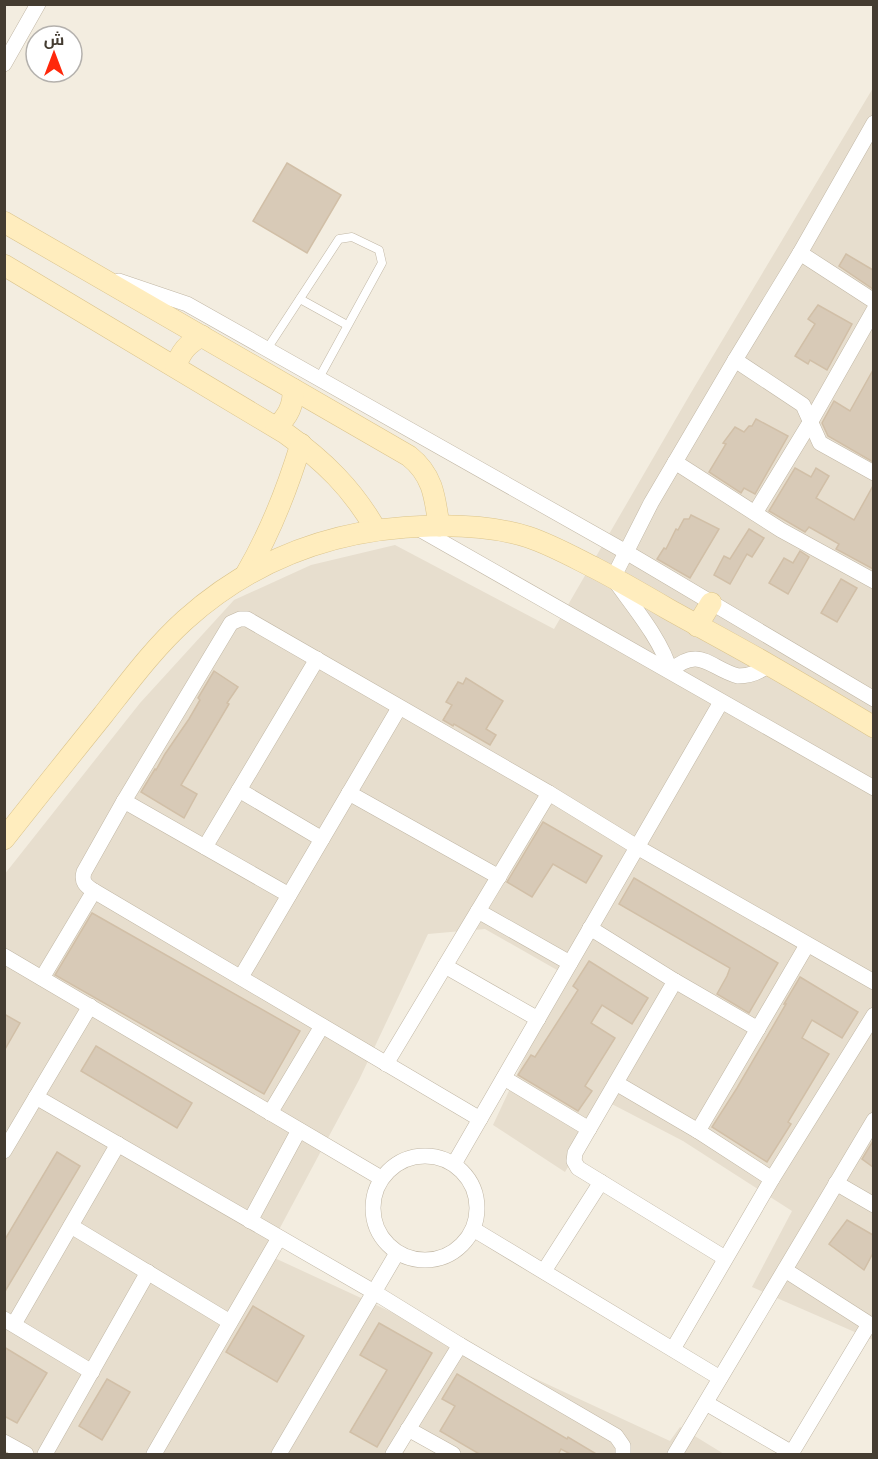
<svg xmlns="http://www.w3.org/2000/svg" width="878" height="1459" font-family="'Fira Sans',Cairo,sans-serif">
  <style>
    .residential { fill: #e7dece }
    .building { fill: #d8cab7; stroke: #d1bfa7; stroke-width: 1.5 }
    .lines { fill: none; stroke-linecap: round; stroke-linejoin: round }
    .lane-casing { stroke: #c1b7a5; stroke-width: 9 }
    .street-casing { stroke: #c1b7a5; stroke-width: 16 }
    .secondary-casing { stroke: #dbc48c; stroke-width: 22 }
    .lane { stroke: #fff; stroke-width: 8 }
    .street { stroke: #fff; stroke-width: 15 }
    .secondary { stroke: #ffedbe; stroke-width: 21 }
  </style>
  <rect width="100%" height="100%" fill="#f3ede0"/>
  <polygon class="residential" points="873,88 873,1340 752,1287 792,1211 683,1141 606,1101 565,1172 493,1125 564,974 485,929 428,934 359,1080 266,1254 670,1441 680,1427 724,1454 458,1454 416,1429 403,1454 5,1454 4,875 140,703 234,600 311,565 395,545 554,629 692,391"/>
  <g class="building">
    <polygon points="287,163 341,195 307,253 253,221"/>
    <polygon points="846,254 873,270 873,289 839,266"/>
    <polygon points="818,305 852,324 827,370 810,360 808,364 795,356 815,324 808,319"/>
    <polygon points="873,370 873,462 828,436 822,423 834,401 850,411"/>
    <polygon points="756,419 788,436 755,494 744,488 741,493 709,472 726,444 723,443 735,427 744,432 749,426 752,426"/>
    <polygon points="795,468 811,477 816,468 829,476 816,498 854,520 873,486 873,569 836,549 839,544 809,527 805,532 769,511"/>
    <polygon points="691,515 719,529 690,578 657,559 664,548 666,549 676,529 678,530 684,519 689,519"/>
    <polygon points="749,529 764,538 752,557 747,554 730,584 714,575 724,556 730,559"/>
    <polygon points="800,551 809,557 788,594 769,583 784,558 793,563"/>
    <polygon points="841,579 857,588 837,622 821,613"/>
    <polygon points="214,671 238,687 227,703 229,704 181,785 197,794 184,818 141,792 155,769 156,770 165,754 189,719 200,700 198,698"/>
    <polygon points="466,678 503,701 486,729 496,735 490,745 454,724 453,726 443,720 452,705 446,702 458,682 463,684"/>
    <polygon points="543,822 602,856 586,883 553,864 532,897 507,882"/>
    <polygon points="634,878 778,963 749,1013 717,994 727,976 730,968 619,904"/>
    <polygon points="92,913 300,1031 264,1094 55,975"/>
    <polygon points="589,961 648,998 632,1024 602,1005 591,1023 615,1038 585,1086 592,1091 578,1111 518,1075 531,1055 535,1057 578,990 573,986"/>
    <polygon points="800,977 858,1012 842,1038 812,1020 802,1038 829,1054 788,1122 791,1124 767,1162 712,1127 737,1088 786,1004 784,1004"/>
    <polygon points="4,1014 20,1023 4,1051"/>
    <polygon points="96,1046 192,1103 177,1128 81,1071"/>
    <polygon points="873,1141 873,1167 862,1159"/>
    <polygon points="57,1152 80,1166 4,1293 4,1241"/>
    <polygon points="847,1220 873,1235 873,1253 864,1270 829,1244"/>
    <polygon points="253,1306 304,1336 277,1382 226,1352"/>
    <polygon points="379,1323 432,1353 377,1447 350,1432 387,1370 360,1355"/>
    <polygon points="4,1347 47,1373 17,1423 4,1416"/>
    <polygon points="457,1374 567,1439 568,1437 598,1455 572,1455 561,1449 558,1455 481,1455 440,1431 455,1406 442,1399"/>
    <polygon points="107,1379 130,1392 102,1440 79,1426"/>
  </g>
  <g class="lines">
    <g class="lane-casing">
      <g id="lane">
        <polyline points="300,299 347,325"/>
        <polyline points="267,349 339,239 352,237 379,250 382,263 319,378"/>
      </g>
    </g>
    <g class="street-casing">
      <g id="street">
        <polyline points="4,64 38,4"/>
        <polyline points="800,253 874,301"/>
        <polyline points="119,281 187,304 626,552 874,699"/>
        <polyline points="735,360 803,405 820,443 874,473"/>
        <polyline points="675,462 781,530 874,581"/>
        <polyline points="755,513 811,421 874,310"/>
        <polyline points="414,526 874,788"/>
        <path d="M768 665C759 673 750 676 738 676 709 668 700 645 670 671 662 640 632 605 613 578L651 503 735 360 800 253 874 123"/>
        <polyline points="239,790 322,839"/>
        <polyline points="349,793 499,877"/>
        <polyline points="124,801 289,895"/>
        <polyline points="205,847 317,659"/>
        <polyline points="478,911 570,963"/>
        <polyline points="590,928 675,981 758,1029"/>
        <polyline points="4,956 381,1178"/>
        <polyline points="445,966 538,1019"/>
        <polyline points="241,977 399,708"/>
        <polyline points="42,978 94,891"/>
        <polyline points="675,981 575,1153 574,1161 578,1168 725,1258"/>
        <polyline points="386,1064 549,793"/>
        <polyline points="504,1078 589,1129"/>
        <polyline points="616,1083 698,1131 772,1179"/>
        <polyline points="36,1097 374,1292 460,1345 616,1436 623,1446 623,1454"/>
        <polyline points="270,1113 322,1026"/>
        <path d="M480 1119 94 891C86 886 81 882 84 872L124 801 231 623 240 619H247L549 793 637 847 874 982"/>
        <polyline points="698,1131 807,945"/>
        <polyline points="4,1151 90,1006"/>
        <circle cx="425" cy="1208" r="52"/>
        <polyline points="454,1164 721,702"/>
        <polyline points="836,1183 874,1205"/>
        <polyline points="250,1221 299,1130"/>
        <polyline points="71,1226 230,1322"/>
        <polyline points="473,1229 720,1378"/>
        <polyline points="785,1270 874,1327"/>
        <polyline points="544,1271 601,1182"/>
        <polyline points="4,1319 92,1372"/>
        <polyline points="14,1324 118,1144"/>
        <polyline points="673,1349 772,1179 874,1015"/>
        <polyline points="706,1403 792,1453"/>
        <polyline points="408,1429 453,1454"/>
        <polyline points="4,1442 26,1454"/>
        <polyline points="45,1454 148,1272"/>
        <polyline points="154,1454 279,1238"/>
        <polyline points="279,1454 397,1253"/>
        <polyline points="393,1454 460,1345"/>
        <polyline points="675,1454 874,1120"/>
        <polyline points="791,1454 869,1324"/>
      </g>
    </g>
    <g class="secondary-casing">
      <g id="secondary">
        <path d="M4 222 409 456C433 475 435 497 439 526"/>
        <path d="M4 265 285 433C323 460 353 489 376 530"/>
        <path d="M176 367C180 352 188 343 202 336"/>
        <path d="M276 427C288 417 294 405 293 389"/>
        <path d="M246 574C270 533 287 490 301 444"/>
        <polyline points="697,626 711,603"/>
        <path d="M4 839C37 797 70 756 103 715 129 682 154 648 185 620 254 558 338 528 430 526 463 525 496 527 528 537 552 545 573 557 595 568 620 581 644 595 668 609 702 628 736 646 769 665 804 685 839 706 874 727"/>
      </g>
    </g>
    <use href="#lane" class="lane"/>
    <use href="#street" class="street"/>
    <use href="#secondary" class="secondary"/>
  </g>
  <rect width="878" height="1459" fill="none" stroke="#443c31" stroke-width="12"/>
  <g transform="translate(54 54)"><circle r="28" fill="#ffffff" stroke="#b4b1ad" stroke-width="1.5"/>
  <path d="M0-4.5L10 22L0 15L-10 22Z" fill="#ff280b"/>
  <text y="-9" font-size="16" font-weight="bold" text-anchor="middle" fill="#443c31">ش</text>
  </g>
</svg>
